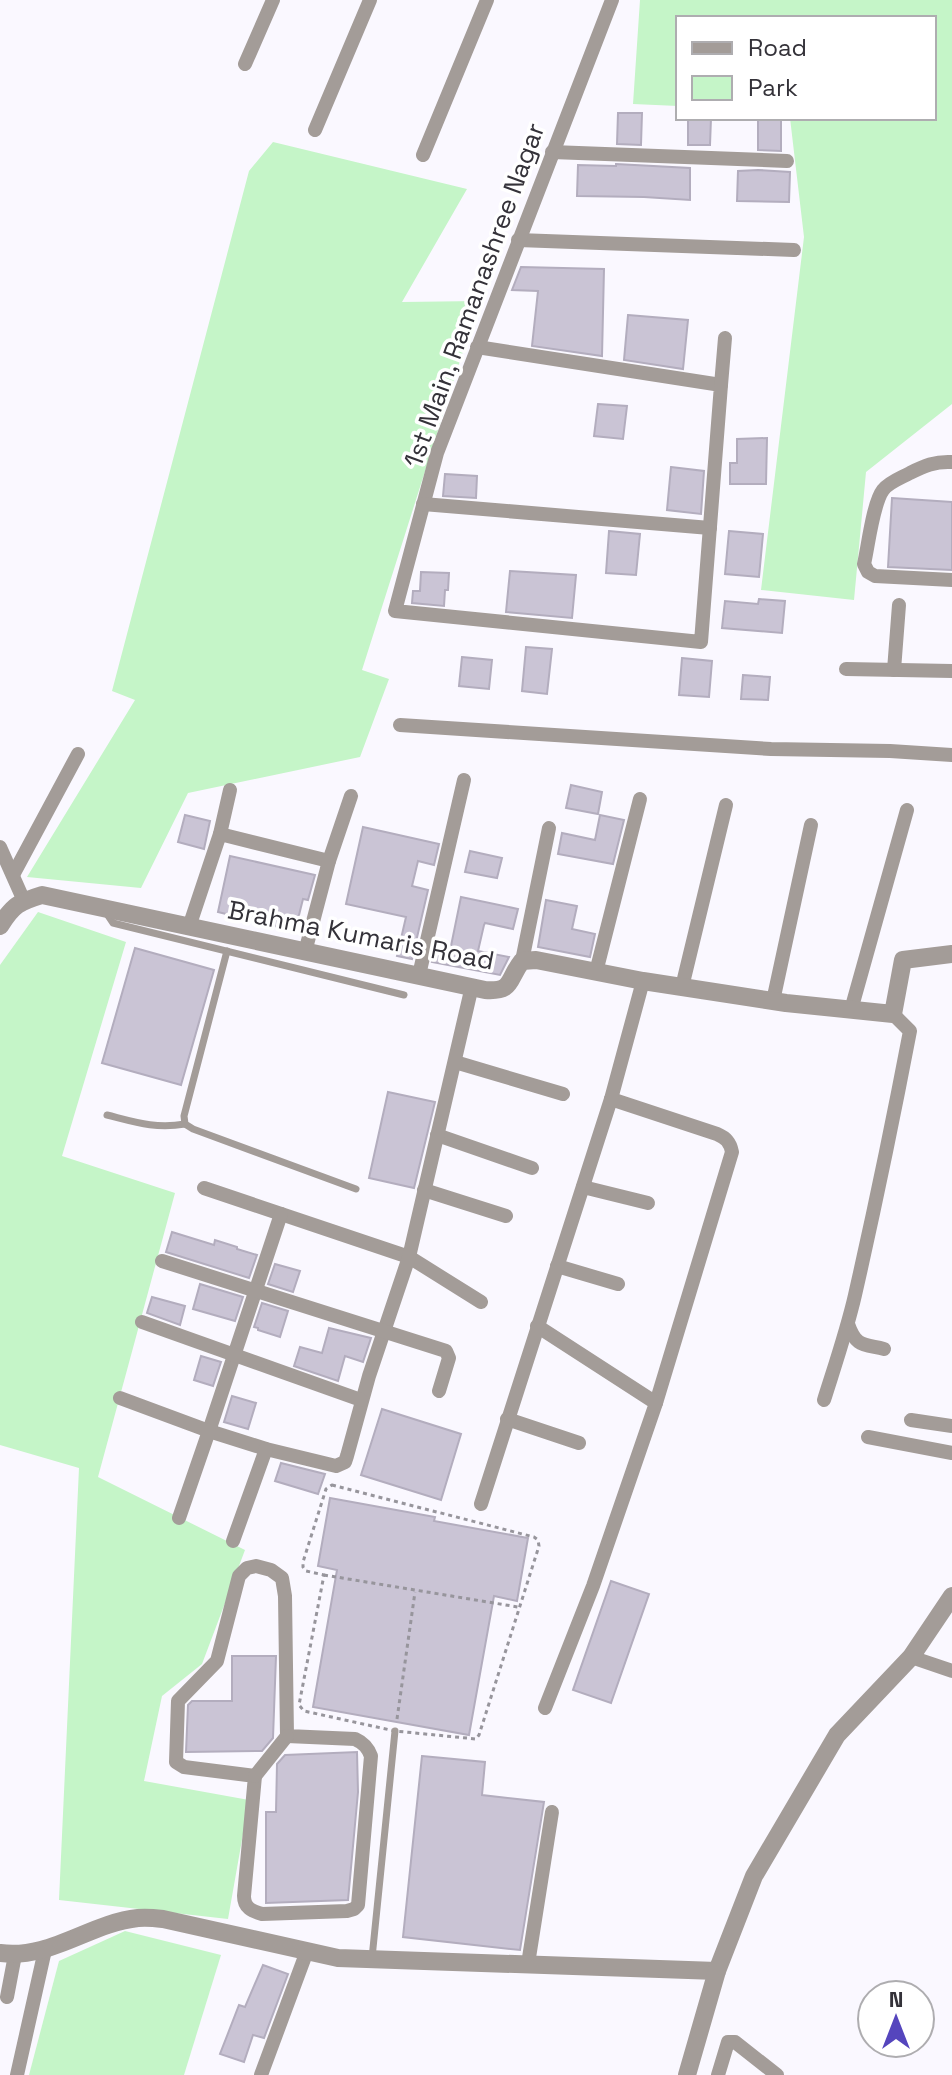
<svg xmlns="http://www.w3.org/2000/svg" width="952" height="2075" font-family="'Space Grotesk',sans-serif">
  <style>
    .green { fill: #c5f5c8 }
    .building { fill: #cac4d5; stroke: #b3adbe; stroke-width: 2 }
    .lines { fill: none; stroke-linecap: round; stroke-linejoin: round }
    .path { stroke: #97959c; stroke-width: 3; stroke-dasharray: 4 4; stroke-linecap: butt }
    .service { stroke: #a39c98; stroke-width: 7 }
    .minor { stroke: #a39c98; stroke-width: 14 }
    .tertiary { stroke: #a39c98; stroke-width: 18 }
    .labels { text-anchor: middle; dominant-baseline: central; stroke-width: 7; stroke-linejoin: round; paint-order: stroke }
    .street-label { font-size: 26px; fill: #343239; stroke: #fff }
  </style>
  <rect width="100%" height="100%" fill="#faf8ff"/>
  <g class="green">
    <polygon points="640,0 952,0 952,404 866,472 854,600 761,590 804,237 790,118 934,118 934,18 678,18 678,106 633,104"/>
    <polygon points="273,142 467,189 402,302 479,301 362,670 389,679 360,757 188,793 141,888 27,877 135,700 112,691 249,171"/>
    <polygon points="38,912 126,942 62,1156 175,1193 98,1477 245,1550 202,1664 162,1696 144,1781 249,1800 228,1919 59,1900 79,1468 0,1445 0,965"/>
    <polygon points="125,1931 221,1955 184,2075 29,2075 59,1961"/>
  </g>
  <g class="building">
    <polygon points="618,113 642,113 641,145 617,144"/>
    <polygon points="688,118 711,118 710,145 688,145"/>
    <polygon points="758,118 781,118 781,151 758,150"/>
    <polygon points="616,164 690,168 690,200 644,197 577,196 578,165 616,166"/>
    <polygon points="758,170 790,172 789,202 737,201 738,171"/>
    <polygon points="521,267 604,269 602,356 532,346 538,291 512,290"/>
    <polygon points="628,315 688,320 683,369 624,360"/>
    <polygon points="598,404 627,406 623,439 594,436"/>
    <polygon points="767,438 766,484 730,484 730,463 737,463 737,439"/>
    <polygon points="671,467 704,471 701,514 667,510"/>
    <polygon points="445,474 477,476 476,498 443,496"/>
    <polygon points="892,498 952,502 952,570 888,567"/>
    <polygon points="609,531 640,534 636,575 606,573"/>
    <polygon points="729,531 763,534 759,577 725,574"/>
    <polygon points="510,571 576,575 572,618 506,612"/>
    <polygon points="421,572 449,573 448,590 445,590 444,606 412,603 413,591 420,591"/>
    <polygon points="759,599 785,601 782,633 722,628 725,601 758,604"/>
    <polygon points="526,647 552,649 547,694 522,691"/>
    <polygon points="462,657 492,660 489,689 459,686"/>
    <polygon points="682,658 712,661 709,697 679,695"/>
    <polygon points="743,675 770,677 768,700 741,699"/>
    <polygon points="571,785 602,792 598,814 566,808"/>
    <polygon points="185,815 210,821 204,849 178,842"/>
    <polygon points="600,815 624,820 613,864 558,854 562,833 595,840"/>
    <polygon points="363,827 439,844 434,865 418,861 412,886 428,890 412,959 397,956 406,917 346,904"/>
    <polygon points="470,851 502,858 497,878 465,872"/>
    <polygon points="230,856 315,875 308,900 303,899 295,931 218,912"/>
    <polygon points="461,897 518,909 513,929 485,923 484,925 478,951 509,957 500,975 432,962 437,943 451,946"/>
    <polygon points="546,900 577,906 572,929 595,934 590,957 538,947"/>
    <polygon points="135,948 214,970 181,1085 102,1063"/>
    <polygon points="388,1092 435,1102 414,1188 369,1178"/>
    <polygon points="172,1232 214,1245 215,1240 237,1247 237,1249 257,1255 249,1278 166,1252"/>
    <polygon points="275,1264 300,1271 293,1292 268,1284"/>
    <polygon points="200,1284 243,1297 235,1321 193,1309"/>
    <polygon points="152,1297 185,1306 180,1325 147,1313"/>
    <polygon points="262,1303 288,1311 280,1337 258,1330 258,1328 254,1327"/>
    <polygon points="329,1328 371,1338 363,1362 345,1356 338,1381 294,1366 300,1347 322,1353"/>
    <polygon points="201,1356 221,1362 213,1386 194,1380"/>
    <polygon points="232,1396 256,1403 248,1429 224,1422"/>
    <polygon points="382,1409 461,1434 441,1500 361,1475"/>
    <polygon points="281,1463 325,1474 318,1494 275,1481"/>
    <polygon points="330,1498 435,1517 434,1521 528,1538 517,1601 494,1596 469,1735 313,1707 337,1570 318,1566"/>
    <polygon points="611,1581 649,1594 611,1703 573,1690"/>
    <polygon points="232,1656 276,1656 273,1738 262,1751 186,1752 188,1705 192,1701 232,1701"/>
    <polygon points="357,1752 358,1792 348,1900 266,1903 266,1812 276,1812 277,1764 285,1755"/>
    <polygon points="422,1756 485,1762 482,1795 544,1802 520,1950 403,1937"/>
    <polygon points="263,1965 288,1974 264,2038 253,2035 244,2062 220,2054 239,2005 245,2007"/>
  </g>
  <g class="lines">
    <g class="path">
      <polygon points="332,1485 534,1537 538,1540 539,1546 479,1735 476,1739 395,1731 304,1711 299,1705 324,1575 306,1571 303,1567 303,1562 326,1489"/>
      <polyline points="324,1575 518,1607"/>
      <polyline points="397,1719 415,1592"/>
    </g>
    <g class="service">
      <polyline points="105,911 113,923 404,995"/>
      <polyline points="227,951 184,1116 185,1124 193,1129 356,1189"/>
      <path d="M107 1115C135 1122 155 1129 185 1124"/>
      <polyline points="372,1958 395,1731"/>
    </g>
    <g class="minor">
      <polyline points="245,64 273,0"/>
      <polyline points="315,130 370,0"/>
      <polyline points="552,152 787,161"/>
      <polyline points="423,155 487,0"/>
      <polyline points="518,240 794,250"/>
      <polyline points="477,347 721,385 701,642 395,611 437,453 612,0"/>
      <polyline points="721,385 725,338"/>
      <path d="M952 462C935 461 924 466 910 473 901 478 889 482 883 490 873 503 868 547 864 564L868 572 875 576 952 580"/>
      <polyline points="423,504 710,528"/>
      <polyline points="846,669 952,671"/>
      <polyline points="894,670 899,605"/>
      <polyline points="400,725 771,749 890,751 952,755"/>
      <polyline points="220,834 230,790"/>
      <polyline points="0,847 24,901"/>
      <polyline points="13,875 78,754"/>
      <polyline points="189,927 220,834 329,861"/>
      <polyline points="305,952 329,861 351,796"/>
      <polyline points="522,961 549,828"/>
      <polyline points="596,972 640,799"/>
      <polyline points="419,975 464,780"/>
      <polyline points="682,987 726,805"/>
      <polyline points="773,1001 811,825"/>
      <polyline points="851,1010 907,810"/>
      <polyline points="455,1062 563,1094"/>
      <path d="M611 1099 717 1134C726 1138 730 1142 732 1152L656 1403"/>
      <polyline points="437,1135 532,1168"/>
      <polyline points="583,1187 648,1203"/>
      <polyline points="204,1188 409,1257 481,1302"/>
      <polyline points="424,1190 506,1216"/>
      <polyline points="281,1214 209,1431 266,1449 336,1466 345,1462 347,1456 369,1376 409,1257 472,986"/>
      <polyline points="162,1261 446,1351 449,1358 439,1391"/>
      <polyline points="557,1266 618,1284"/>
      <polyline points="142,1322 361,1400"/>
      <path d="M848 1324C856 1347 863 1344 884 1349"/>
      <polyline points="537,1326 656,1403 593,1586 545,1708"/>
      <polyline points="120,1398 209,1431 179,1518"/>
      <path d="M824 1400C835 1365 847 1330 855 1295 875 1207 893 1120 910 1031L893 1014"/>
      <polyline points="507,1419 579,1443"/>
      <polyline points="911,1420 952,1426"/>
      <polyline points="868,1437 952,1453"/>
      <polyline points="481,1504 611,1099 643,981"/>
      <polyline points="233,1541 266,1449"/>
      <path d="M256 1566 271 1570 282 1578 285 1596 287 1736 355 1739C364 1743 368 1748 371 1756L358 1905 354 1909 347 1911 262 1914C252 1911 244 1908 244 1896L255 1776 184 1767 176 1762 178 1701 217 1661 239 1576 247 1568Z"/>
      <polyline points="911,1657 952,1671"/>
      <polyline points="255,1776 287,1736"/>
      <polyline points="528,1964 552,1812"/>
      <polyline points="7,1997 15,1955"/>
      <polyline points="17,2075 45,1950"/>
      <polyline points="261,2075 307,1951"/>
      <polyline points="718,2075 728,2042 735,2042 777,2075"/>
    </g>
    <g class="tertiary">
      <path d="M0 926C13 905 19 902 42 895L485 990C514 992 507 980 522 961L536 960 643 981 786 1003 893 1014 903 960 952 954"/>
      <path d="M0 1953C50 1960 90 1923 138 1918 146 1917 155 1918 163 1919L338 1958 717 1971"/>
      <polyline points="687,2075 717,1971 754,1876 837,1735 911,1657 952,1596"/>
    </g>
  </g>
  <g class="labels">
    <g class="street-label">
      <text transform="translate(474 295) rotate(-70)">1st Main, Ramanashree Nagar</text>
      <text transform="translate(361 935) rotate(11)">Brahma Kumaris Road</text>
    </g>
  </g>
  <rect x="676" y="16" width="260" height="104" fill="#ffffff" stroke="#aeadb0" stroke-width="2"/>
  <rect x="692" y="42" width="40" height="12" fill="#a39c98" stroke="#aeadb0" stroke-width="2"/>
  <text x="748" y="56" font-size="24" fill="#343239">Road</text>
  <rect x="692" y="76" width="40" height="24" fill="#c5f5c8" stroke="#aeadb0" stroke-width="2"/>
  <text x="748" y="96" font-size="24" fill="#343239">Park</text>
  <g transform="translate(896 2019)"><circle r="38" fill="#ffffff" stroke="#aeadb0" stroke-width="2"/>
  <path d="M0-6L14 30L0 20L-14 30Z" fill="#5545bd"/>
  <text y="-12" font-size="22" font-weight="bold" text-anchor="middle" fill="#343239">N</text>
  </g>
</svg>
